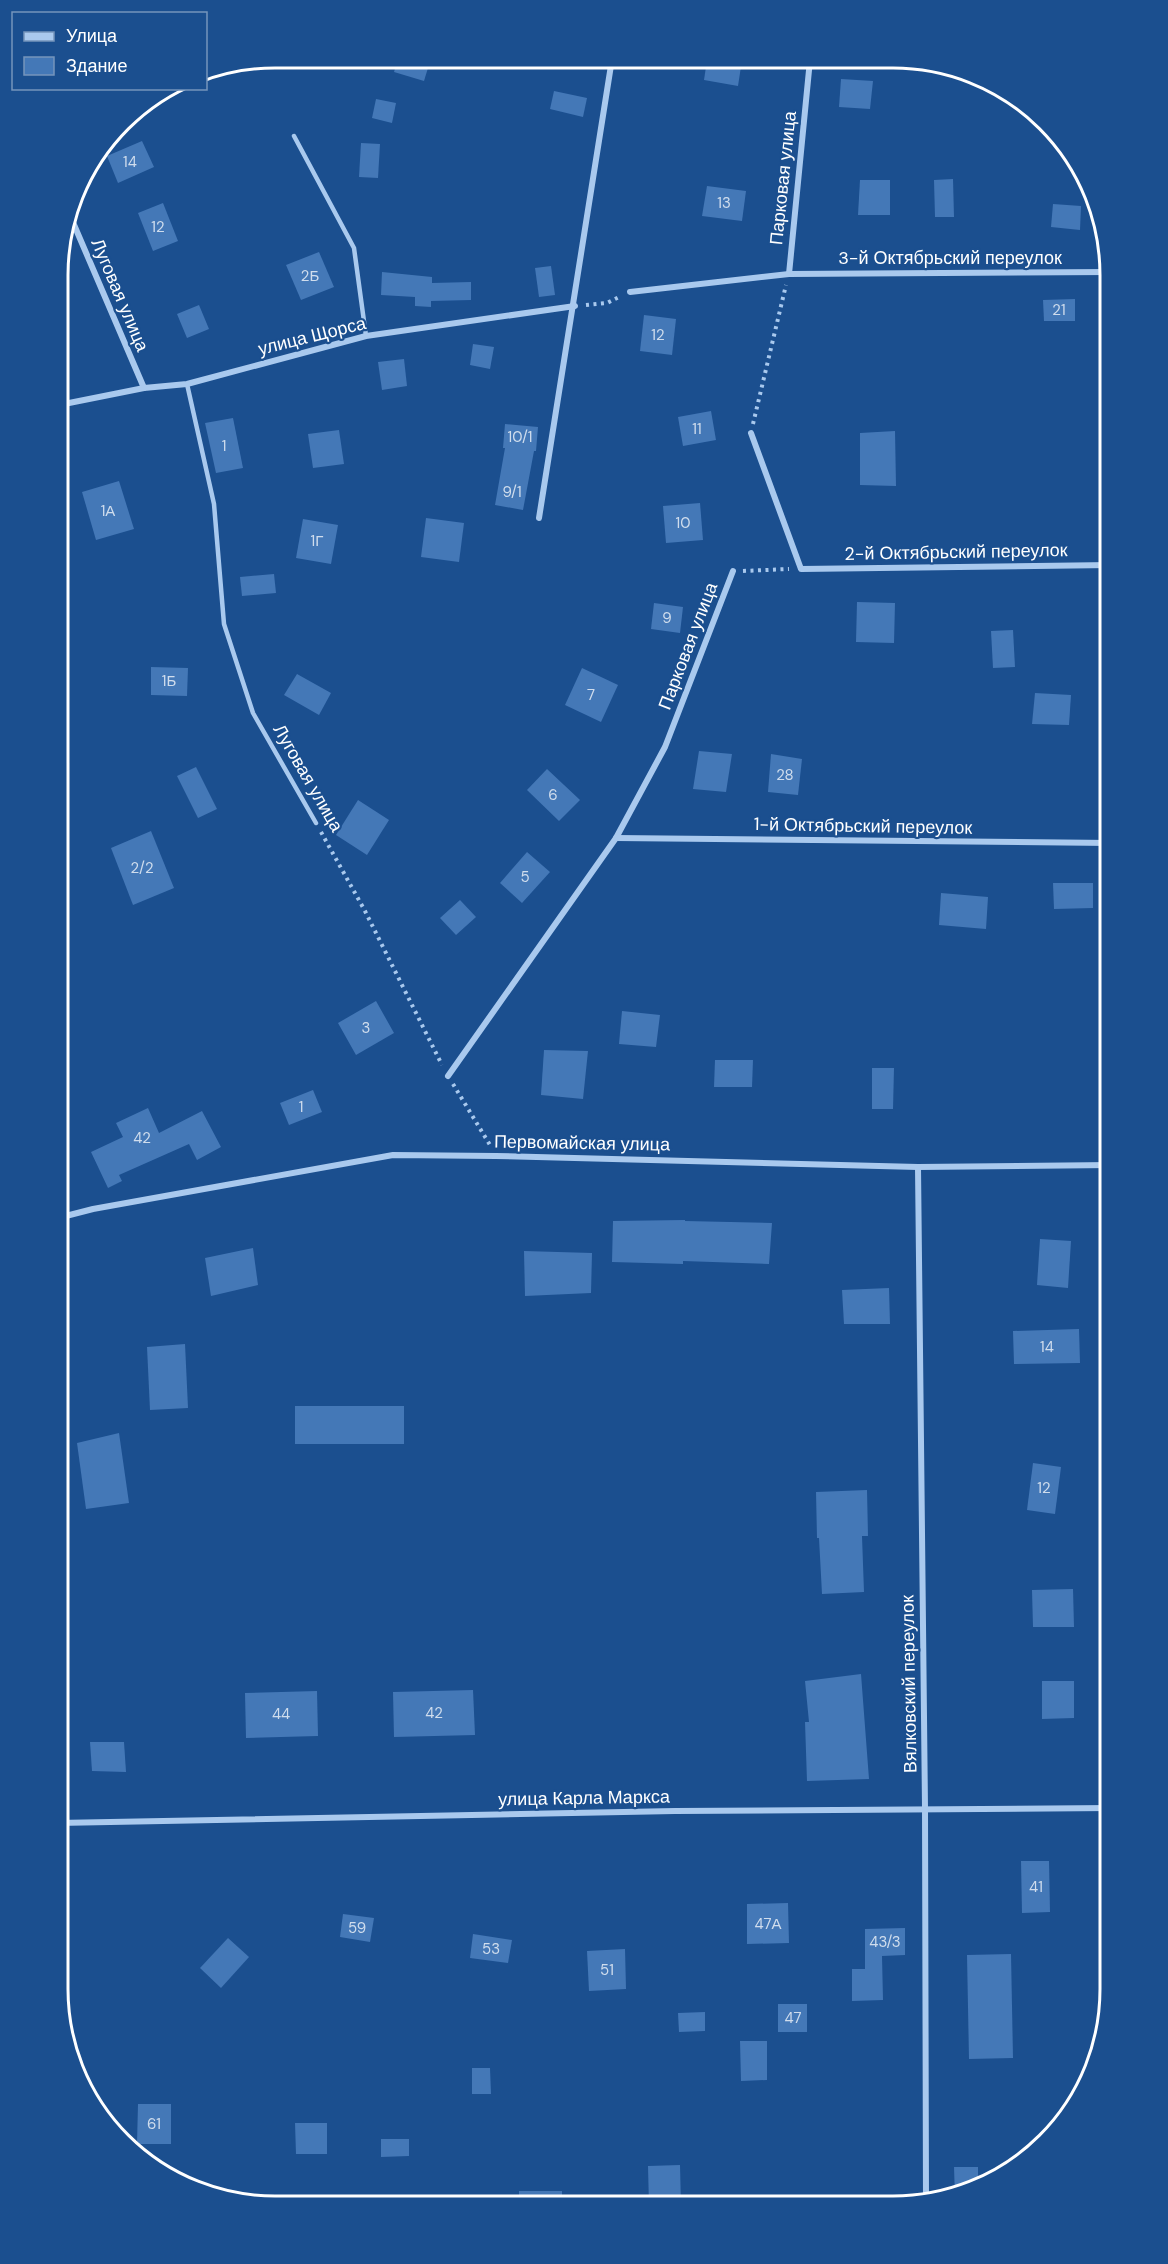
<svg xmlns="http://www.w3.org/2000/svg" width="1168" height="2264" font-family="'DM Sans',sans-serif">
  <style>
    .building { fill: #4478b7 }
    .lines { fill: none; stroke-linecap: round; stroke-linejoin: round }
    .path { stroke: #a9c9ee; stroke-width: 4; stroke-dasharray: 3 4.5; stroke-linecap: butt }
    .service { stroke: #a9c9ee; stroke-width: 4.5 }
    .minor { stroke: #a9c9ee; stroke-width: 6 }
    .labels { text-anchor: middle; dominant-baseline: central; stroke-width: 4.5; stroke-linejoin: round; paint-order: stroke }
    .number-label { font-size: 15px; fill: #d0dded }
    .street-label { font-size: 18px; fill: #fff; stroke: #1b4f8f }
    .rim { fill: none; stroke: #fff; stroke-width: 3 }
  </style>
  <rect width="100%" height="100%" fill="#1b4f8f"/>
  <g class="building">
    <polygon points="398,58 431,58 424,81 394,72"/>
    <polygon points="707,60 742,60 738,86 704,80"/>
    <polygon points="841,79 873,81 870,109 839,107"/>
    <polygon points="554,91 587,98 583,117 550,109"/>
    <polygon points="376,99 396,103 392,123 372,118"/>
    <polygon points="142,141 154,167 118,183 107,156"/>
    <polygon points="361,143 380,144 378,178 359,177"/>
    <polygon points="953,179 954,217 935,217 934,180"/>
    <polygon points="860,180 890,180 890,215 858,215"/>
    <polygon points="707,186 746,191 742,221 702,216"/>
    <polygon points="163,203 178,241 153,251 138,213"/>
    <polygon points="1053,204 1081,206 1080,230 1051,227"/>
    <polygon points="319,252 334,287 301,300 286,265"/>
    <polygon points="551,266 555,295 539,297 535,268"/>
    <polygon points="382,272 432,277 432,283 471,282 471,300 431,301 431,307 415,306 415,297 381,295"/>
    <polygon points="1075,299 1075,321 1044,321 1043,300"/>
    <polygon points="199,305 209,329 187,338 177,314"/>
    <polygon points="644,315 676,319 672,355 640,351"/>
    <polygon points="473,344 494,347 490,369 470,365"/>
    <polygon points="404,359 407,386 382,390 378,362"/>
    <polygon points="711,411 716,440 683,446 678,417"/>
    <polygon points="233,418 243,468 216,473 205,423"/>
    <polygon points="505,424 538,427 536,451 534,451 523,510 495,505 505,448 503,448"/>
    <polygon points="339,430 344,464 313,468 308,434"/>
    <polygon points="895,431 896,486 860,485 860,433"/>
    <polygon points="119,481 134,529 96,540 82,492"/>
    <polygon points="700,503 703,540 666,543 663,506"/>
    <polygon points="426,518 464,523 459,562 421,557"/>
    <polygon points="303,519 338,525 331,564 296,558"/>
    <polygon points="274,574 276,593 242,596 240,577"/>
    <polygon points="857,602 895,603 894,643 856,642"/>
    <polygon points="654,603 683,607 680,633 651,629"/>
    <polygon points="1013,630 1015,667 993,668 991,631"/>
    <polygon points="151,667 188,668 187,696 151,695"/>
    <polygon points="582,668 618,685 601,722 565,705"/>
    <polygon points="297,674 331,693 319,715 284,695"/>
    <polygon points="1035,693 1071,695 1069,725 1032,724"/>
    <polygon points="699,751 732,754 726,792 693,789"/>
    <polygon points="771,754 802,759 798,795 768,792"/>
    <polygon points="196,767 217,809 198,818 177,776"/>
    <polygon points="547,769 580,800 559,821 527,790"/>
    <polygon points="358,800 389,820 367,855 336,835"/>
    <polygon points="151,831 174,888 133,905 111,848"/>
    <polygon points="527,852 550,872 522,903 500,883"/>
    <polygon points="1053,883 1093,883 1093,908 1054,909"/>
    <polygon points="941,893 988,897 986,929 939,925"/>
    <polygon points="460,900 476,917 456,935 440,918"/>
    <polygon points="376,1001 394,1033 356,1055 338,1023"/>
    <polygon points="622,1011 660,1015 656,1047 619,1044"/>
    <polygon points="544,1050 588,1051 583,1099 541,1095"/>
    <polygon points="715,1060 753,1060 752,1087 714,1087"/>
    <polygon points="872,1068 894,1068 893,1109 872,1109"/>
    <polygon points="313,1090 322,1112 289,1125 280,1103"/>
    <polygon points="148,1108 159,1133 202,1111 221,1147 197,1160 189,1144 119,1175 122,1181 108,1188 91,1152 123,1137 116,1123"/>
    <polygon points="685,1220 685,1221 772,1223 769,1264 683,1261 683,1264 612,1262 613,1221"/>
    <polygon points="1040,1239 1071,1241 1068,1288 1037,1285"/>
    <polygon points="253,1248 258,1285 211,1296 205,1258"/>
    <polygon points="524,1251 592,1253 591,1293 525,1296"/>
    <polygon points="889,1288 890,1324 844,1324 842,1290"/>
    <polygon points="1079,1329 1080,1363 1014,1364 1013,1331"/>
    <polygon points="185,1344 188,1408 150,1410 147,1347"/>
    <rect x="295" y="1406" width="109" height="38"/>
    <polygon points="119,1433 129,1503 86,1509 77,1443"/>
    <polygon points="1033,1463 1061,1467 1055,1514 1027,1510"/>
    <polygon points="867,1490 868,1536 862,1536 864,1592 822,1594 819,1538 817,1538 816,1492"/>
    <polygon points="1073,1589 1074,1627 1033,1627 1032,1590"/>
    <polygon points="861,1674 869,1779 807,1781 805,1722 809,1722 805,1681"/>
    <polygon points="1042,1681 1074,1681 1074,1718 1042,1719"/>
    <polygon points="473,1690 475,1735 394,1737 393,1692"/>
    <polygon points="317,1691 318,1736 246,1738 245,1693"/>
    <polygon points="90,1742 124,1742 126,1772 92,1771"/>
    <polygon points="1021,1861 1049,1861 1050,1912 1022,1913"/>
    <polygon points="788,1903 789,1943 747,1944 747,1904"/>
    <polygon points="343,1914 374,1918 370,1942 340,1937"/>
    <polygon points="905,1928 905,1955 882,1956 883,2000 852,2001 852,1969 865,1969 865,1929"/>
    <polygon points="473,1934 512,1940 508,1963 470,1958"/>
    <polygon points="228,1938 249,1957 221,1988 200,1968"/>
    <polygon points="625,1949 626,1989 589,1991 587,1951"/>
    <polygon points="1011,1954 1013,2058 969,2059 967,1955"/>
    <rect x="778" y="2004" width="29" height="28"/>
    <polygon points="705,2012 705,2031 679,2032 678,2013"/>
    <polygon points="740,2041 767,2041 767,2080 741,2081"/>
    <polygon points="472,2068 490,2068 491,2094 472,2094"/>
    <polygon points="138,2104 171,2104 171,2144 137,2144"/>
    <polygon points="295,2123 327,2123 327,2154 296,2154"/>
    <polygon points="381,2139 409,2139 409,2156 381,2157"/>
    <polygon points="680,2165 681,2206 649,2206 648,2166"/>
    <polygon points="954,2167 978,2167 978,2188 963,2196 955,2197"/>
    <rect x="519" y="2191" width="43" height="15"/>
  </g>
  <g class="lines">
    <g class="path">
      <polyline points="586,305 607,303 621,296"/>
      <polyline points="753,424 786,285"/>
      <polyline points="743,571 789,569"/>
      <polyline points="321,832 365,911 442,1065"/>
      <polyline points="453,1084 490,1145"/>
    </g>
    <g class="service">
      <polyline points="294,136 354,248 366,336"/>
      <polyline points="187,384 214,504 224,624 253,713 316,823"/>
    </g>
    <g class="minor">
      <polyline points="69,213 144,388"/>
      <polyline points="789,274 810,60"/>
      <polyline points="630,292 789,274 1111,272"/>
      <polyline points="59,405 144,388 187,384 366,336 575,306"/>
      <polyline points="751,433 801,569 1111,565"/>
      <polyline points="539,518 612,59"/>
      <polyline points="616,838 1111,843"/>
      <polyline points="448,1076 616,838 665,747 733,571"/>
      <polyline points="918,1167 925,1808 926,2202"/>
      <polyline points="58,1218 93,1209 393,1155 496,1156 918,1167 1111,1165"/>
      <polyline points="57,1823 675,1811 1111,1808"/>
    </g>
  </g>
  <g class="labels">
    <g class="number-label">
      <text x="130" y="162">14</text>
      <text x="724" y="203">13</text>
      <text x="158" y="227">12</text>
      <text x="310" y="276">2Б</text>
      <text x="1059" y="310">21</text>
      <text x="658" y="335">12</text>
      <text x="697" y="429">11</text>
      <text x="520" y="437">10/1</text>
      <text x="224" y="446">1</text>
      <text x="512" y="492">9/1</text>
      <text x="108" y="511">1А</text>
      <text x="683" y="523">10</text>
      <text x="317" y="541">1Г</text>
      <text x="667" y="618">9</text>
      <text x="169" y="681">1Б</text>
      <text x="591" y="695">7</text>
      <text x="785" y="775">28</text>
      <text x="553" y="795">6</text>
      <text x="142" y="868">2/2</text>
      <text x="525" y="877">5</text>
      <text x="366" y="1028">3</text>
      <text x="301" y="1107">1</text>
      <text x="142" y="1138">42</text>
      <text x="1047" y="1347">14</text>
      <text x="1044" y="1488">12</text>
      <text x="434" y="1713">42</text>
      <text x="281" y="1714">44</text>
      <text x="1036" y="1887">41</text>
      <text x="768" y="1924">47А</text>
      <text x="357" y="1928">59</text>
      <text x="885" y="1942">43/3</text>
      <text x="491" y="1949">53</text>
      <text x="607" y="1970">51</text>
      <text x="793" y="2018">47</text>
      <text x="154" y="2124">61</text>
    </g>
    <g class="street-label">
      <text transform="translate(783 178) rotate(-84)">Парковая улица</text>
      <text x="950" y="258">3-й Октябрьский переулок</text>
      <text transform="translate(120 295) rotate(67)">Луговая улица</text>
      <text transform="translate(312 336) rotate(-14)">улица Щорса</text>
      <text transform="translate(956 552) rotate(-1)">2-й Октябрьский переулок</text>
      <text transform="translate(688 646) rotate(-69)">Парковая улица</text>
      <text transform="translate(308 778) rotate(60)">Луговая улица</text>
      <text transform="translate(863 826) rotate(1)">1-й Октябрьский переулок</text>
      <text transform="translate(582 1143) rotate(1)">Первомайская улица</text>
      <text transform="translate(909 1684) rotate(-91)">Вялковский переулок</text>
      <text transform="translate(584 1798) rotate(-1)">улица Карла Маркса</text>
    </g>
  </g>
  <path d="M0 0H1168V2264H0ZM275 68H893A207 207 0 0 1 1100 275V1989A207 207 0 0 1 893 2196H275A207 207 0 0 1 68 1989V275A207 207 0 0 1 275 68Z" fill="#1b4f8f" fill-rule="evenodd"/>
  <path class="rim" d="M275 68H893A207 207 0 0 1 1100 275V1989A207 207 0 0 1 893 2196H275A207 207 0 0 1 68 1989V275A207 207 0 0 1 275 68Z"/>
  <rect x="12" y="12" width="195" height="78" fill="#1b4f8f" stroke="#7695bc" stroke-width="1.5"/>
  <rect x="24" y="32" width="30" height="9" fill="#a9c9ee" stroke="#7695bc" stroke-width="1.5"/>
  <text x="66" y="42" font-size="18" fill="#ffffff">Улица</text>
  <rect x="24" y="57" width="30" height="18" fill="#4478b7" stroke="#7695bc" stroke-width="1.5"/>
  <text x="66" y="72" font-size="18" fill="#ffffff">Здание</text>
</svg>
